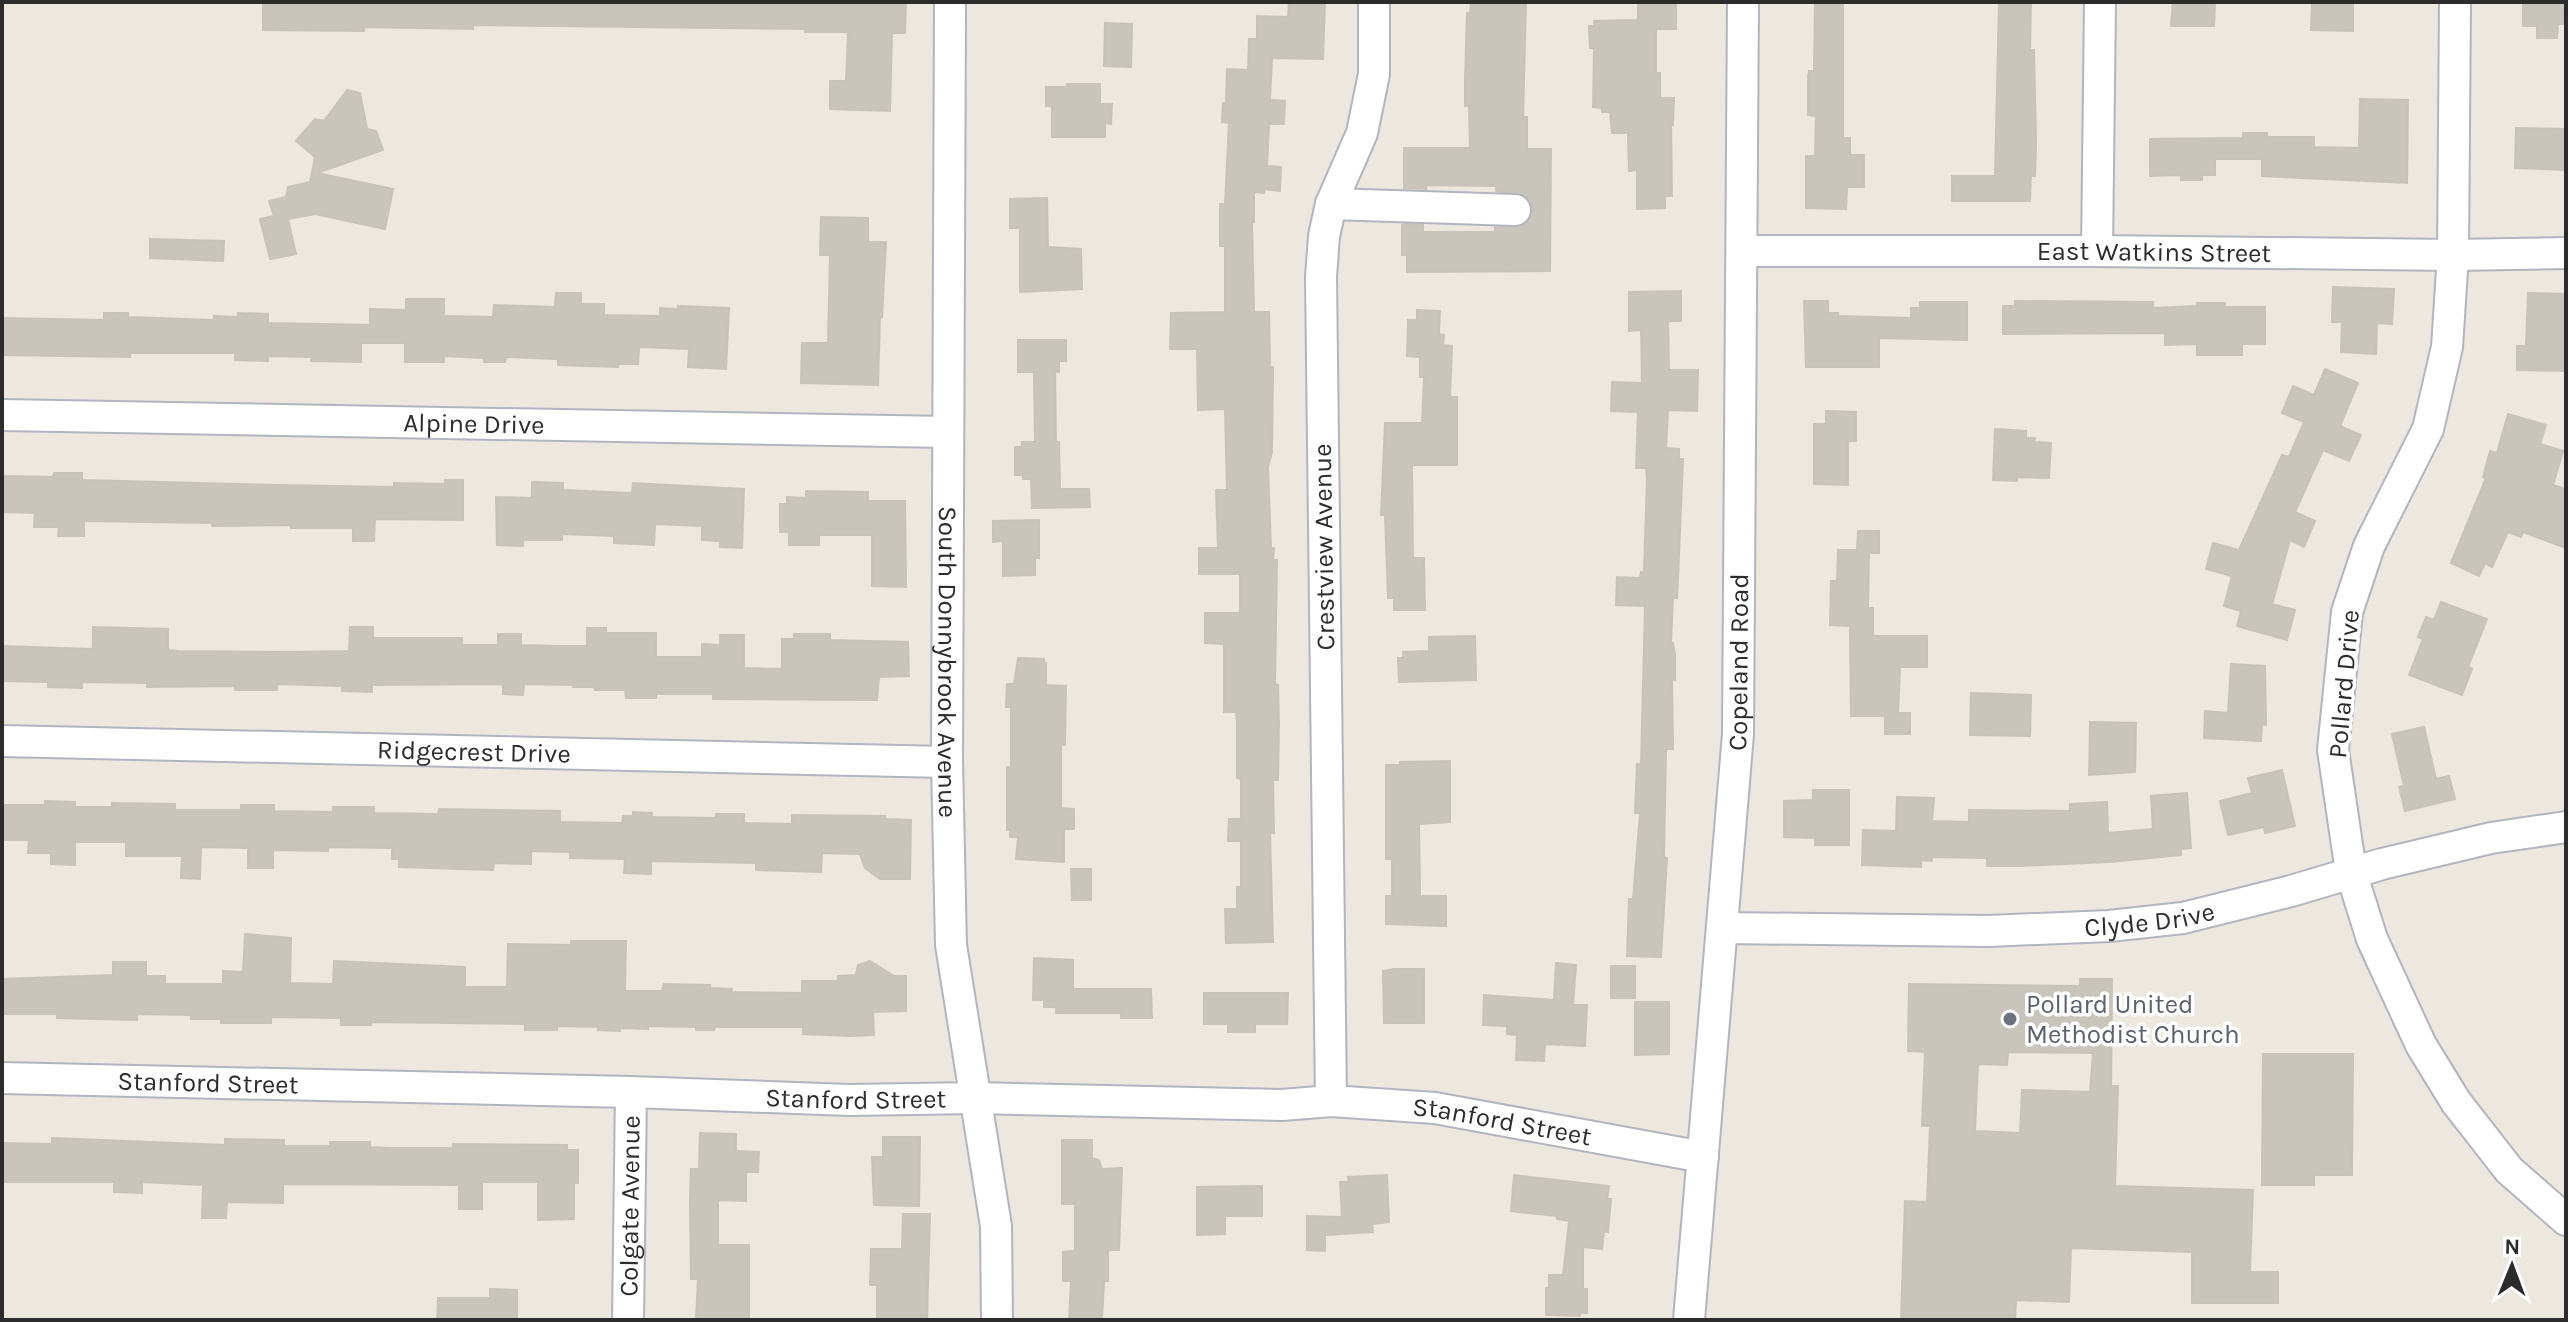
<svg xmlns="http://www.w3.org/2000/svg" width="2568" height="1322" font-family="Karla,sans-serif">
  <style>
    .building { fill: #c8c5bd; stroke: #c8c3b9; stroke-width: 2; fill-rule: evenodd }
    .lines { fill: none; stroke-linecap: round; stroke-linejoin: round }
    .minor-casing { stroke: #b2b5be; stroke-width: 34 }
    .minor { stroke: #fff; stroke-width: 30 }
    .worship-dot { fill: #6b7280; stroke: #fff; stroke-width: 3 }
    .labels { text-anchor: middle; dominant-baseline: central; stroke-width: 7; stroke-linejoin: round; paint-order: stroke }
    .street-label { font-size: 26px; fill: #2c2c2c; stroke: #fff }
    .worship-label { font-size: 26px; fill: #5b616d; stroke: #fff; text-anchor: start }
  </style>
  <rect width="100%" height="100%" fill="#ece7df"/>
  <g class="building">
    <polygon points="263,2 906,2 905,33 892,33 890,111 830,109 830,81 846,81 848,32 805,32 805,29 473,25 473,29 364,27 364,31 263,30"/>
    <polygon points="1289,2 1325,2 1323,59 1272,58 1270,100 1285,101 1284,124 1269,124 1267,166 1281,167 1280,191 1264,189 1264,193 1254,192 1254,222 1252,222 1254,312 1269,312 1270,367 1273,367 1272,452 1268,467 1271,548 1274,548 1273,560 1277,560 1275,684 1278,685 1279,722 1278,780 1273,780 1274,833 1270,833 1273,942 1226,943 1225,909 1237,909 1237,887 1241,887 1241,841 1228,841 1229,819 1241,819 1241,779 1237,778 1237,722 1236,712 1224,712 1224,644 1205,643 1205,613 1240,613 1240,574 1199,574 1199,548 1218,548 1216,490 1227,490 1225,409 1198,410 1197,349 1170,349 1171,313 1225,312 1225,246 1220,246 1220,204 1225,204 1229,123 1222,122 1223,103 1226,103 1227,69 1248,70 1249,39 1257,39 1257,16 1288,17"/>
    <polygon points="1471,2 1526,2 1523,117 1527,117 1527,149 1551,149 1550,271 1407,272 1407,255 1402,255 1402,225 1404,224 1423,225 1423,232 1495,232 1495,227 1524,225 1530,220 1533,211 1531,202 1525,195 1496,191 1496,186 1426,185 1426,189 1404,188 1404,148 1470,148 1469,106 1465,106 1465,79 1467,13 1470,13"/>
    <polygon points="1638,2 1676,2 1676,29 1656,29 1656,73 1660,73 1660,98 1674,98 1673,125 1671,125 1672,196 1665,196 1665,208 1637,209 1637,170 1629,171 1628,133 1612,133 1610,112 1602,112 1602,108 1593,107 1594,48 1590,48 1589,26 1594,26 1594,21 1638,20"/>
    <polygon points="1815,2 1843,2 1843,138 1850,138 1850,155 1864,155 1864,187 1847,187 1846,209 1806,208 1806,156 1815,156 1816,116 1808,115 1808,76 1809,71 1814,71"/>
    <polygon points="1999,2 2031,2 2030,50 2034,50 2036,143 2035,176 2031,176 2030,201 1952,201 1952,176 1995,176"/>
    <polygon points="2173,2 2215,2 2214,26 2171,26"/>
    <polygon points="2312,2 2353,2 2353,31 2311,30"/>
    <polygon points="2523,2 2564,2 2563,24 2558,24 2557,38 2537,38 2537,26 2523,26"/>
    <polygon points="1105,23 1132,24 1131,67 1104,66"/>
    <polygon points="1067,84 1100,84 1100,104 1112,104 1111,124 1105,123 1105,137 1052,137 1052,106 1046,106 1046,87 1067,87"/>
    <polygon points="347,90 360,93 367,129 376,131 383,150 317,173 393,189 385,229 315,214 288,219 296,254 270,259 260,219 274,216 269,201 286,197 288,187 310,182 315,157 296,141 315,119 324,121"/>
    <polygon points="2360,99 2408,100 2407,183 2262,176 2262,159 2215,159 2215,175 2202,175 2202,180 2181,180 2181,175 2150,176 2150,139 2243,138 2243,133 2267,133 2267,137 2314,137 2314,147 2359,148"/>
    <polygon points="2516,128 2566,129 2566,170 2515,168"/>
    <polygon points="1047,198 1048,247 1081,249 1082,289 1020,292 1020,228 1010,228 1010,199"/>
    <polygon points="821,217 868,218 868,242 886,242 882,317 880,317 878,385 801,383 802,343 828,343 830,255 820,255"/>
    <polygon points="150,239 224,241 223,261 150,258"/>
    <polygon points="2333,287 2394,289 2392,324 2377,323 2376,354 2341,352 2342,322 2332,322"/>
    <polygon points="1681,291 1681,321 1668,321 1669,370 1698,370 1697,411 1668,410 1666,448 1679,449 1679,459 1683,459 1678,578 1677,598 1673,598 1671,643 1673,643 1675,655 1675,680 1672,680 1673,749 1666,749 1664,857 1667,858 1661,957 1627,956 1629,899 1633,899 1640,813 1635,813 1637,764 1641,764 1645,606 1616,605 1617,577 1640,578 1641,572 1644,572 1647,479 1646,468 1636,468 1638,412 1611,411 1612,382 1642,383 1641,330 1629,331 1629,292"/>
    <polygon points="556,293 581,293 581,304 604,304 604,315 660,316 660,308 678,309 678,306 729,308 726,369 688,367 689,349 639,347 638,364 618,364 618,367 558,365 558,359 506,357 505,362 484,362 484,358 444,356 444,362 405,362 405,343 361,343 361,362 311,361 312,357 268,356 268,361 235,360 235,353 130,353 130,357 2,355 2,318 104,320 104,313 128,313 128,317 214,320 214,316 238,317 238,313 268,314 268,323 370,325 370,309 406,310 406,299 444,299 444,316 493,317 494,305 555,307"/>
    <polygon points="2528,293 2566,294 2566,371 2517,370 2517,346 2526,346"/>
    <polygon points="1804,301 1828,301 1828,313 1838,313 1838,316 1911,318 1911,308 1920,308 1920,302 1967,302 1967,340 1879,338 1879,367 1806,367"/>
    <polygon points="2015,301 2153,302 2153,308 2197,306 2197,303 2225,303 2225,307 2265,307 2265,344 2242,344 2242,355 2197,355 2197,344 2165,345 2165,333 2003,334 2003,306 2015,306"/>
    <polygon points="1417,310 1440,311 1439,334 1444,335 1443,345 1452,346 1450,397 1457,397 1457,465 1412,465 1413,558 1424,558 1425,610 1394,610 1394,598 1388,598 1385,515 1381,515 1385,423 1422,423 1424,377 1420,377 1420,357 1407,356 1408,320 1417,320"/>
    <polygon points="1018,340 1066,340 1066,361 1059,361 1059,372 1055,372 1056,442 1059,442 1060,489 1089,489 1090,507 1032,508 1031,479 1023,479 1023,475 1015,475 1015,447 1022,447 1022,442 1035,442 1034,372 1018,372"/>
    <polygon points="2325,369 2358,383 2340,426 2361,435 2349,461 2323,450 2295,512 2315,521 2304,547 2290,540 2272,604 2295,610 2287,640 2237,626 2241,611 2224,606 2232,576 2206,569 2213,543 2239,550 2282,455 2289,457 2304,422 2282,413 2293,386 2314,395"/>
    <polygon points="1826,411 1856,412 1856,441 1848,441 1848,485 1814,484 1814,424 1826,424"/>
    <polygon points="2508,414 2546,425 2540,444 2563,451 2553,485 2566,489 2566,548 2523,532 2521,537 2508,532 2492,567 2485,563 2479,576 2451,563 2486,478 2483,477 2490,451 2497,453"/>
    <polygon points="1995,429 2026,431 2026,438 2035,438 2034,442 2051,443 2049,478 2017,477 2017,481 1993,480"/>
    <polygon points="54,473 82,473 82,480 277,485 394,487 394,483 445,484 445,480 463,480 463,520 375,519 374,541 353,541 353,528 291,528 291,525 212,526 212,523 84,521 84,536 58,536 59,527 34,527 35,513 2,512 2,476 53,477"/>
    <polygon points="532,482 563,483 563,490 632,493 633,483 744,489 742,548 720,547 720,541 702,540 702,526 655,524 654,545 614,543 614,536 562,534 562,540 523,540 523,546 497,545 496,497 532,498"/>
    <polygon points="806,491 868,492 868,501 905,501 906,587 872,586 872,535 819,535 819,545 789,545 789,532 780,532 780,504 787,504 787,497 806,498"/>
    <polygon points="1039,520 1039,558 1035,558 1035,575 1003,576 1003,541 993,542 993,521"/>
    <polygon points="1858,531 1879,531 1879,553 1869,553 1868,608 1873,608 1873,636 1927,636 1927,667 1900,667 1898,713 1910,713 1910,734 1885,734 1885,716 1851,716 1850,626 1830,625 1831,581 1837,581 1838,550 1857,550"/>
    <polygon points="2441,602 2487,619 2468,667 2472,669 2462,695 2409,675 2423,639 2418,637 2426,617 2434,620"/>
    <polygon points="93,627 168,629 168,650 178,651 290,652 349,651 350,627 373,627 373,638 462,638 462,645 498,645 498,634 521,634 521,645 558,646 587,646 587,628 606,628 606,633 656,633 656,657 702,657 702,644 720,645 720,635 744,635 744,668 782,669 782,639 794,639 794,634 830,634 830,640 908,642 909,676 879,677 877,700 713,699 713,694 656,694 656,698 626,698 625,690 595,690 594,687 573,687 573,685 524,684 523,695 503,694 503,684 372,685 372,692 342,691 342,686 277,684 277,690 235,690 235,686 147,687 147,683 82,682 82,688 48,687 48,682 2,681 2,646 93,649"/>
    <polygon points="1475,636 1476,680 1399,682 1398,658 1403,658 1403,652 1429,651 1429,637"/>
    <polygon points="1018,658 1044,659 1044,663 1046,663 1046,685 1066,686 1065,745 1061,745 1061,808 1074,809 1074,829 1064,829 1064,862 1016,859 1018,837 1010,837 1010,830 1007,830 1007,767 1011,767 1011,707 1006,707 1007,684 1014,684"/>
    <polygon points="2231,664 2265,666 2266,725 2262,724 2261,741 2204,738 2205,711 2228,713"/>
    <polygon points="1971,693 2031,695 2030,736 1970,735"/>
    <polygon points="2090,722 2136,723 2135,772 2089,775"/>
    <polygon points="2424,727 2436,779 2449,776 2455,799 2405,811 2399,787 2404,786 2392,734"/>
    <polygon points="1450,761 1450,822 1419,824 1420,896 1446,896 1446,926 1386,924 1386,896 1392,896 1392,859 1386,859 1386,765 1400,765 1400,762"/>
    <polygon points="2282,770 2295,826 2265,833 2264,827 2228,835 2220,801 2252,793 2248,778"/>
    <polygon points="1813,790 1849,790 1849,845 1815,845 1815,838 1784,837 1784,801 1813,800"/>
    <polygon points="2187,793 2191,848 2181,849 2181,855 2109,862 2020,866 1987,866 1987,858 1932,857 1932,861 1921,860 1921,867 1862,865 1863,830 1896,831 1897,797 1934,798 1932,821 1969,822 1969,810 2070,811 2070,804 2107,802 2108,833 2153,829 2151,796"/>
    <polygon points="45,801 75,802 75,807 112,807 112,803 175,804 175,810 241,810 241,805 274,805 274,811 333,812 333,807 374,807 374,813 438,814 439,809 560,811 560,822 622,823 623,816 633,816 633,812 652,813 652,817 716,818 716,814 744,814 744,823 792,824 792,815 885,816 885,819 911,820 910,879 880,879 865,868 860,854 822,853 821,872 756,870 756,863 651,861 651,874 624,873 625,859 570,858 570,852 531,851 531,864 494,863 493,870 399,867 399,859 392,859 392,848 328,847 328,851 273,850 273,868 248,868 248,848 201,847 200,879 181,878 182,856 126,856 126,842 75,842 75,865 51,864 51,853 28,853 29,840 2,840 2,805 45,805"/>
    <polygon points="1071,869 1091,869 1091,900 1072,900"/>
    <polygon points="245,934 291,938 290,983 333,984 334,961 465,967 465,987 507,987 508,944 571,945 571,941 626,941 625,991 662,991 664,984 710,985 710,988 732,989 732,992 802,993 802,981 838,981 838,976 856,975 858,965 870,961 894,976 906,976 906,1011 873,1012 874,1035 849,1036 803,1034 803,1027 715,1027 714,1030 696,1030 696,1027 648,1026 648,1029 620,1028 620,1031 598,1030 598,1027 557,1026 557,1030 525,1030 525,1024 371,1022 371,1025 341,1025 341,1018 271,1017 271,1023 221,1023 221,1019 191,1019 191,1015 137,1014 137,1020 57,1018 57,1014 2,1014 2,979 113,975 113,962 146,962 146,976 165,976 165,984 223,984 223,971 243,972"/>
    <polygon points="1034,958 1073,960 1073,989 1151,989 1152,1018 1121,1018 1121,1013 1056,1013 1056,1007 1044,1007 1044,1000 1033,1000"/>
    <polygon points="1556,963 1576,965 1573,1005 1587,1005 1585,1046 1545,1044 1544,1061 1516,1060 1517,1035 1507,1034 1507,1026 1483,1025 1484,995 1554,1000"/>
    <rect x="1611" y="966" width="24" height="32"/>
    <polygon points="1394,969 1424,969 1424,1023 1384,1023 1383,971"/>
    <path d="M2080 979H2112L2111 1086H2118L2115 1186 2253 1190 2250 1272H2278V1303H2192V1252L2071 1248 2069 1302 2016 1300 2015 1320H1901L1905 1201 1927 1202 1930 1126H1922L1925 1052 1908 1051 1909 984 2080 986ZM2008 1052 2093 1053 2090 1092 2022 1090 2020 1133 1975 1131 1978 1064 2007 1065Z"/>
    <polygon points="1204,993 1288,993 1287,1024 1255,1024 1255,1032 1228,1032 1228,1024 1204,1024"/>
    <polygon points="1635,1002 1669,1002 1669,1054 1635,1055"/>
    <polygon points="2263,1054 2353,1054 2352,1175 2314,1175 2314,1185 2262,1185"/>
    <polygon points="700,1133 736,1134 736,1151 759,1152 758,1172 746,1172 746,1201 718,1200 718,1245 749,1245 749,1320 696,1320 698,1279 691,1279 690,1199 691,1169 699,1169"/>
    <polygon points="883,1137 920,1137 919,1206 874,1205 872,1157 883,1157"/>
    <polygon points="52,1138 225,1145 225,1139 284,1140 284,1146 330,1146 330,1142 370,1142 370,1147 388,1148 453,1148 453,1144 567,1145 567,1150 578,1150 578,1183 574,1183 574,1219 538,1220 538,1182 482,1182 482,1209 459,1209 459,1185 283,1184 283,1203 227,1202 226,1218 202,1218 203,1185 142,1182 142,1193 114,1192 114,1182 2,1182 2,1143 52,1144"/>
    <polygon points="1062,1140 1092,1140 1092,1158 1099,1160 1102,1169 1122,1168 1119,1250 1108,1250 1108,1281 1104,1281 1102,1320 1069,1320 1071,1281 1063,1281 1063,1252 1075,1251 1075,1204 1062,1204"/>
    <polygon points="1387,1175 1389,1222 1372,1224 1373,1232 1325,1235 1325,1251 1307,1250 1307,1216 1342,1217 1340,1182 1349,1182 1348,1177"/>
    <polygon points="1514,1175 1609,1186 1607,1199 1611,1199 1608,1232 1604,1231 1602,1249 1583,1247 1583,1289 1587,1289 1587,1313 1580,1313 1580,1316 1546,1315 1546,1288 1549,1288 1549,1275 1563,1275 1569,1221 1557,1219 1557,1216 1511,1211"/>
    <polygon points="1262,1186 1262,1216 1225,1216 1225,1234 1197,1235 1197,1187"/>
    <polygon points="903,1214 930,1214 927,1320 877,1320 877,1285 870,1285 871,1249 902,1249"/>
    <polygon points="490,1289 517,1290 517,1320 437,1320 438,1298 490,1298"/>
  </g>
  <g class="lines">
    <g class="minor-casing">
      <g id="minor">
        <path id="s1" d="M950 2 947 762 951 945 996 1226 997 1320"/>
        <polyline points="2455,2 2453,255 2447,347 2428,429 2369,546 2347,612 2333,750 2351,872 2372,939 2421,1045 2456,1102 2509,1170 2566,1220"/>
        <polyline points="1331,204 1515,210"/>
        <path id="s2" d="M1742 251H2097L2453 255 2566 253"/>
        <polyline points="2097,251 2100,2"/>
        <path id="s3" d="M2 415 948 432"/>
        <path id="s4" d="M2 741 947 762"/>
        <path id="s5" d="M1724 928 1988 931 2109 926 2183 918 2291 891 2382 864 2491 838 2566 827"/>
        <path id="s6" d="M2 1078 631 1092 849 1100 976 1098 1282 1105 1331 1101 1435 1108 1703 1157"/>
        <polyline points="1331,1101 1321,277 1324,236 1331,204 1362,133 1374,74 1374,2"/>
        <path id="s7" d="M628 1320 631 1092"/>
        <path id="s8" d="M1689 1320 1738 734 1743 2"/>
      </g>
    </g>
    <use href="#minor" class="minor"/>
  </g>
  <circle class="worship-dot" cx="2010" cy="1019" r="8"/>
  <g class="labels">
    <g class="street-label">
      <text stroke="none"><textPath href="#s2" startOffset="412">East Watkins Street</textPath></text>
      <text stroke="none"><textPath href="#s3" startOffset="472">Alpine Drive</textPath></text>
      <text transform="translate(1324 547) rotate(-91)">Crestview Avenue</text>
      <text stroke="none"><textPath href="#s8" startOffset="660">Copeland Road</textPath></text>
      <text stroke="none"><textPath href="#s1" startOffset="660">South Donnybrook Avenue</textPath></text>
      <text transform="translate(2344 684) rotate(-85)">Pollard Drive</text>
      <text stroke="none"><textPath href="#s4" startOffset="472">Ridgecrest Drive</textPath></text>
      <text stroke="none"><textPath href="#s5" startOffset="426">Clyde Drive</textPath></text>
      <text stroke="none"><textPath href="#s6" startOffset="206">Stanford Street</textPath></text>
      <text stroke="none"><textPath href="#s6" startOffset="854">Stanford Street</textPath></text>
      <text stroke="none"><textPath href="#s6" startOffset="1502">Stanford Street</textPath></text>
      <text stroke="none"><textPath href="#s7" startOffset="114">Colgate Avenue</textPath></text>
    </g>
    <g class="worship-label">
      <text x="2026" y="1004">Pollard United<tspan x="2026" dy="30">Methodist Church</tspan></text>
    </g>
  </g>
  <rect width="2568" height="1322" fill="none" stroke="#2c2c2c" stroke-width="8"/>
  <g transform="translate(2512 1266) rotate(1)" stroke="#ffffff" stroke-width="6" paint-order="stroke">
  <path d="M0-6L14 30L0 20L-14 30Z" fill="#2c2c2c"/>
  <text y="-12" font-size="22" font-weight="bold" text-anchor="middle" fill="#2c2c2c">N</text>
  </g>
</svg>
